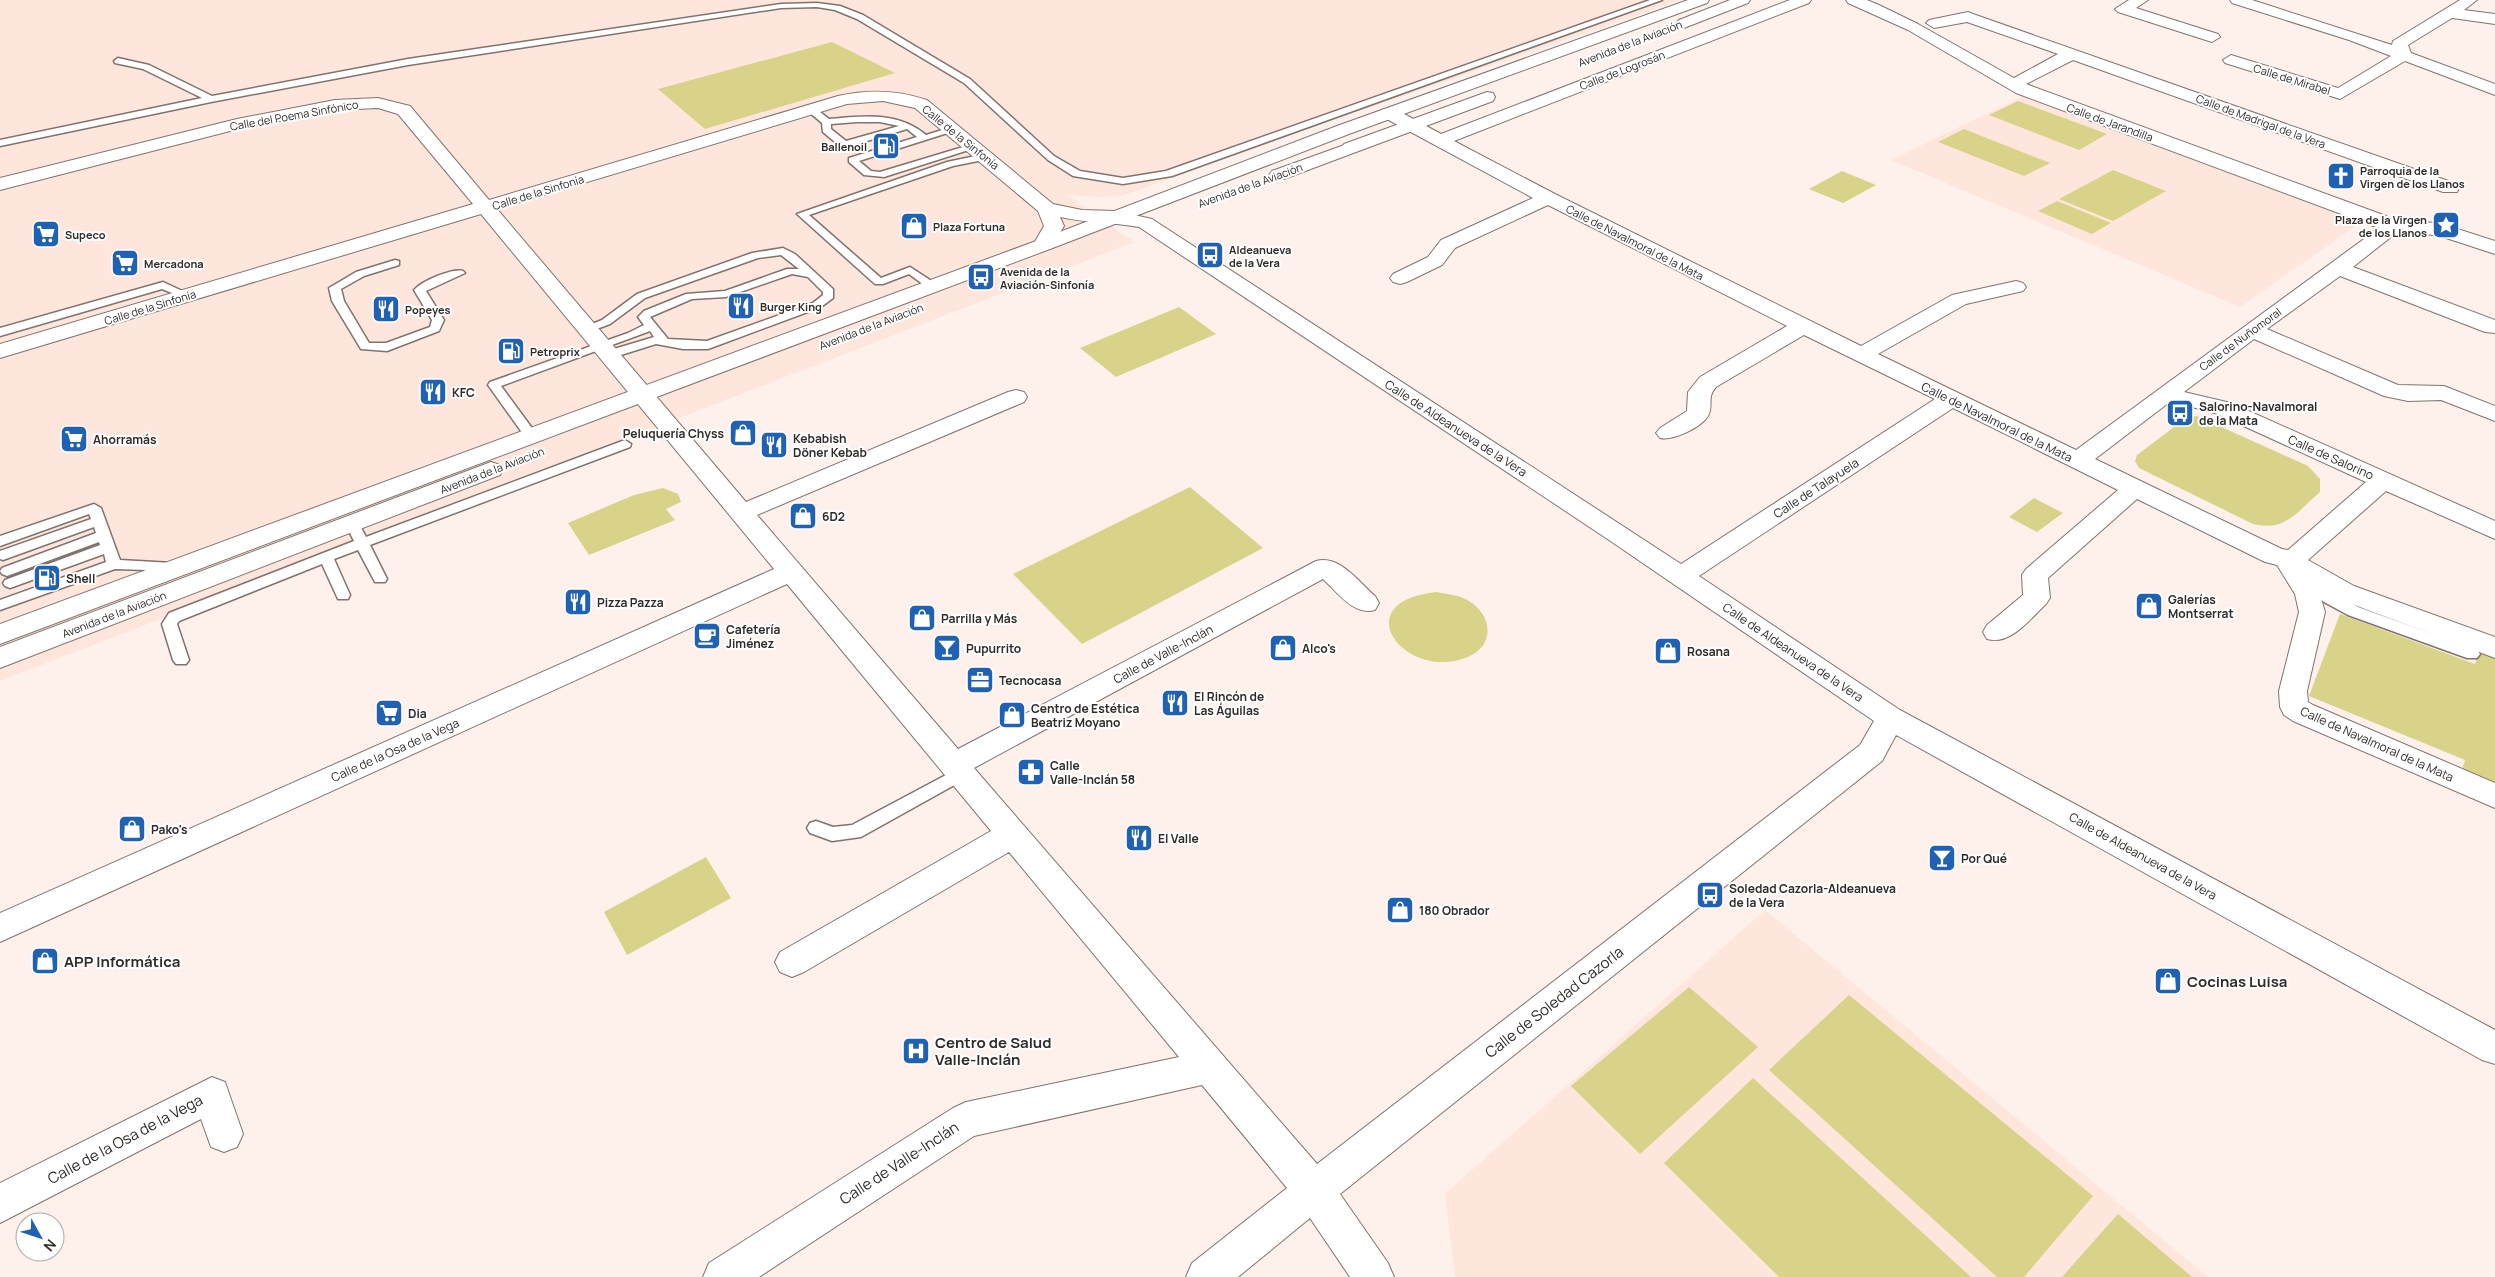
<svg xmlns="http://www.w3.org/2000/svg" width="2495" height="1277" font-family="Manrope,sans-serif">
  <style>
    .built { fill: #fee6dc }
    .green { fill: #d9d289 }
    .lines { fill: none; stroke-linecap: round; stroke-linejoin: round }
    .lane-casing { stroke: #80736d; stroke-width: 3 }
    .street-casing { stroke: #80736d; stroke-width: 2 }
    .secondary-casing { stroke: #80736d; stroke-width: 2 }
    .lane { fill: #fff; fill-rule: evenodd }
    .street { fill: #fff; fill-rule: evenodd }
    .secondary { fill: #fff; fill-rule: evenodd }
    .labels { text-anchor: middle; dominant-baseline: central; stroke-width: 4; stroke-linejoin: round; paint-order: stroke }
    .far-street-label { font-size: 11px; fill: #302a28; stroke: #fff }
    .far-poi-label { font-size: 11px; font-weight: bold; fill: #302a28; stroke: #fff; text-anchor: start }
    .poi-label { font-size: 12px; font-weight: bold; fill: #302a28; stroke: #fff; text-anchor: start }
    .street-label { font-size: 12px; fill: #302a28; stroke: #fff }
    .near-poi-label { font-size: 15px; font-weight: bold; fill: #302a28; stroke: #fff; text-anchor: start }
    .near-street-label { font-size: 15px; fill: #302a28; stroke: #fff }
  </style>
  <rect width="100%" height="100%" fill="#fef1ec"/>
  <g class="built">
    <polygon points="0,0 1681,0 1305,130 1122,196 1094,197 1066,194 1134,242 0,681"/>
    <polygon points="2023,96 2363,221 2240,307 1891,160"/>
    <polygon points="1765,910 2208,1277 1455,1277 1445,1194"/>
  </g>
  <g class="green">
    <polygon points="832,42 895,73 705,129 658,89"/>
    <polygon points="2018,101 2107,134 2079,150 1989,115"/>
    <polygon points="1964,129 2050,163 2024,176 1938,142"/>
    <polygon points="2113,170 2166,191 2113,221 2059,199"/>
    <polygon points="1842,171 1876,185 1843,203 1809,189"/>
    <polygon points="2057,201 2111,223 2092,234 2038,211"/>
    <polygon points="1179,307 1216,334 1116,377 1080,348"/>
    <path d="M2197 416 2308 466 2320 479V492C2297 512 2285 532 2253 524L2139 468 2135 461 2137 455 2186 418Z"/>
    <polygon points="1190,487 1263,548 1082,644 1013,574"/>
    <polygon points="663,488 678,494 681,502 666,509 675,520 589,555 568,523 634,495"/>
    <polygon points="2034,498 2063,513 2037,532 2009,517"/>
    <path d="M1436 592C1447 594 1459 595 1469 601 1492 615 1496 645 1468 657 1405 683 1344 602 1436 592Z"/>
    <polygon points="2340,614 2475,664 2478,651 2495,657 2495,787 2461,773 2465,760 2309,696"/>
    <polygon points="706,857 731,898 627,955 604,912"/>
    <polygon points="1689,987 1758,1047 1640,1154 1571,1086"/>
    <polygon points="1849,995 2093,1196 2024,1277 1997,1277 1769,1070"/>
    <polygon points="1753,1078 1971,1277 1779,1277 1664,1163"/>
    <polygon points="2118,1214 2192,1277 2062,1277"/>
  </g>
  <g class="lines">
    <g class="lane-casing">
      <g id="lane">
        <polygon points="1650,0 1662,0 1172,176 1123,184 1073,176 1048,160 964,83 857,19 835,10 817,7 781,8 408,65 211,102 0,146 0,140 202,98 143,69 115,63 114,61 118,58 149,65 212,96 408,59 781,4 817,3 840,6 863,15 970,79 1054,156 1080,171 1123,178 1166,171"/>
        <path d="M809 108H815L829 119C863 116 898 111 926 135L952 127 957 130 859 161 871 171 880 172 973 144 978 147 884 177 864 175 849 162V158L917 137 907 129 847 147H841L823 132 822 123 809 112ZM857 122H880L899 126 846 141 831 129V124Z"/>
        <polygon points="985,154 990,157 988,159 953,166 809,215 881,278 910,267 936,284 936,288 928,288 909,274 883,284 875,284 797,214 947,162"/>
        <path d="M783 248 795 254 833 289V298L821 307 708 349H683L656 344 608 359 602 355 604 352 654 337 650 331 501 386 537 435 536 438H526L488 385 490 382 628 333 644 325 638 317 644 311 686 294 725 291 787 269H799L781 255 758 258 645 298 610 324 586 333 580 329 602 320 637 294 752 253ZM792 274 808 277 823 292V295L813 303 707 341 668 339 650 317 692 299 726 297Z"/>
        <path d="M395 260 399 261V265L364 276 341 289 344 301 369 343H386L430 327 432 320 414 290C422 281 452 268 463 271L465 273 426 291 444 320 439 331 387 351 361 349 332 301 329 288 356 272Z"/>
        <polygon points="163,282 193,296 187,299 162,289 0,336 0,328"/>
        <polygon points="625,440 631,444 630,447 370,545 387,579 385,582 375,582 358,550 334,559 350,595 348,599 338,599 322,564 179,621 177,624 189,660 186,664 176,664 173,660 162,624 169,613 354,541 345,523 347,520 357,520 366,537"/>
        <polygon points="94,504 101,508 120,560 173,563 178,565 180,568 178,571 115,569 0,610 0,600 106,562 104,554 10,588 5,586 3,583 5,580 100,545 99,542 7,576 2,574 0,571 2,568 96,533 94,527 3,560 0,559 0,551 91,519 89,514 0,546 0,536"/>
        <polygon points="2304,574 2358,607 2477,650 2480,654 2477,658 2467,658 2348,615 2324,602 2299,582 2297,579"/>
        <polygon points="961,767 967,768 969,773 967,778 861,837 832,841 810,833 807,828 810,823 816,821 833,827 852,825"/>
      </g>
    </g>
    <g class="street-casing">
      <g id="street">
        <path d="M1790 0H1811L1809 3 1454 141 1555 194 1861 346 1952 295 2016 281 2023 283 2026 287 2023 291 1966 304 1878 354 2076 450 2379 228 2016 93 1908 30 1848 3 1846 0H1867L1879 5 1918 24 2014 78 2058 54 1967 22 1934 28 1926 23 1929 20 1968 12 1973 14 2457 184 2459 188 2457 192H2443L2073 60 2026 84 2386 216 2395 221 2439 223 2495 241V254L2437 235 2396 233 2353 267 2495 320V333L2485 332 2340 276 2267 329 2398 385 2444 386 2495 406V421L2441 400 2408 401 2384 396 2254 339 2184 392 2231 403 2495 521V539L2386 491 2308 560 2354 586 2495 637V658L2336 598 2318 588 2325 612 2307 691 2308 702 2313 705 2495 783V808L2293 721 2284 715 2280 707 2279 691 2299 612 2295 594 2277 565 2265 562 2137 499 2048 578 2050 598 2046 604C2030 619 2010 646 1987 639L1983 632 1987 625 2023 595 2022 575 2026 569 2118 490 1953 408 1699 576 1900 710 2495 1030V1064L2482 1060 1896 735 1882 761 1340 1194 1388 1263 1394 1277H1350L1310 1218 1238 1277H1186L1192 1263 1287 1188 1202 1085 974 1136 759 1277H703L709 1263 953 1108 966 1102 1179 1057 1009 852 804 972 792 977 780 972 775 962 780 952 991 831 787 584 0 942V913L774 569 481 214 0 358V344L473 204 398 114 378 108 335 110 238 129 0 190V178L237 119 335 100 378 98 410 106 489 200 838 96C869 89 897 90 927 100L1053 204 1082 210 1117 211 1152 219 1681 564 1935 399 1804 335 1716 387C1706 398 1714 406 1708 416 1701 428 1672 441 1660 438L1656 433 1660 428 1687 411 1688 392 1700 377 1787 326 1548 205 1455 248 1442 265 1407 282 1400 284 1393 282 1390 278 1393 274 1428 257 1441 240 1533 198 1383 117 1380 113 1383 109H1395L1441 134ZM883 101 915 108 1038 211 1044 226 1033 245 1036 249H1050L1064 226 1060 217C1086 223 1112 222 1139 227L1609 540 1874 721 1860 745 1317 1164 974 768 1323 579C1338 593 1354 616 1375 610L1379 603 1375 596C1359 582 1339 554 1316 561L958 749 757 515 1024 402 1027 397 1024 392 1016 390 1008 392 746 502 497 209 847 104ZM2167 404 2188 406 2215 413 2366 482 2288 550 2282 549 2095 459Z"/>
        <polygon points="2129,0 2148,0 2136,8 2218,34 2220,37 2212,42 2118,12 2115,9"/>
        <polygon points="2230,0 2252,0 2392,45 2393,41 2460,0 2477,0 2464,10 2495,14 2495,24 2452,18 2408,45 2411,53 2495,84 2495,95 2405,61 2340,99 2225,63 2223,60 2231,55 2338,88 2391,56 2349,40 2232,3"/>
        <polygon points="1350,143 1356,144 1359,148 1356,152 1284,179 1272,179 1269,175 1272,171"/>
        <polygon points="212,1077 225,1082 243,1134 237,1147 224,1152 211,1147 201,1119 0,1223 0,1183"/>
      </g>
    </g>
    <g class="secondary-casing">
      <g id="secondary">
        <polygon points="1688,0 1709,0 1707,3 1349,134 1050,249 0,644 0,624 1036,241 1337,126"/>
        <polygon points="1730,0 1750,0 1748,3 1689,26 1684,28 1676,23 1679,20"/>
        <polygon points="1487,92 1493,93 1495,97 1493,101 1356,152 1344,152 1341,148 1344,144"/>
        <polygon points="491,462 500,465 503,470 500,475 0,668 0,647"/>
      </g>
    </g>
    <use href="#lane" class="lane"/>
    <use href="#street" class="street"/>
    <use href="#secondary" class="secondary"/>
  </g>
  <defs>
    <g id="fuel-square" transform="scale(1.4375)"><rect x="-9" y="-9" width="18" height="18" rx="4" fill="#1f62b3" stroke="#fff"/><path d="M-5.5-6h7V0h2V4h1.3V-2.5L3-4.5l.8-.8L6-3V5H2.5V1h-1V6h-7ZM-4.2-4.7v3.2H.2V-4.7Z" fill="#fff"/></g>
    <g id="church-square" transform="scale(1.4375)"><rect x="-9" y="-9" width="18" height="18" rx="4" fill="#1f62b3" stroke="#fff"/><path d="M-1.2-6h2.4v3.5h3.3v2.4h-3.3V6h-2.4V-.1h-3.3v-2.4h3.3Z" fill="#fff"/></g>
    <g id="sight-square" transform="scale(1.4375)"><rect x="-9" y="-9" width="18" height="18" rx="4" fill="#1f62b3" stroke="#fff"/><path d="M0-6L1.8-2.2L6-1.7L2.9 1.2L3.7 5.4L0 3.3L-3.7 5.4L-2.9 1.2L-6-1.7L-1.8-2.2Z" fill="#fff"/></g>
    <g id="shop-square" transform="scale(1.4375)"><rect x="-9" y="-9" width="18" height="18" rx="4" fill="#1f62b3" stroke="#fff"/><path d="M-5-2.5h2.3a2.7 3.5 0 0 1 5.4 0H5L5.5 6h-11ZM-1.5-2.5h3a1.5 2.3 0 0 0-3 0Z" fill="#fff"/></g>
    <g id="supermarket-square" transform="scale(1.4375)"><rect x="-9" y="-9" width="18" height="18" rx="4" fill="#1f62b3" stroke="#fff"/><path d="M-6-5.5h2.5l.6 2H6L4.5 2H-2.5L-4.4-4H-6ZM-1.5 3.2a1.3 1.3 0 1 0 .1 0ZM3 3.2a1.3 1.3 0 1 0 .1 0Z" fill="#fff"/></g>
    <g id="bus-square" transform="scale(1.4375)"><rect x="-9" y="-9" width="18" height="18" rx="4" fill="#1f62b3" stroke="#fff"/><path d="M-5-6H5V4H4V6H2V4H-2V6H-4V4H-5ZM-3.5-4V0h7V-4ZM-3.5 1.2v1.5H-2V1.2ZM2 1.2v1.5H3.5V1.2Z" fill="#fff"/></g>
    <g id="restaurant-square" transform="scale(1.4375)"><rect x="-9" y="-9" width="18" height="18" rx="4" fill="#1f62b3" stroke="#fff"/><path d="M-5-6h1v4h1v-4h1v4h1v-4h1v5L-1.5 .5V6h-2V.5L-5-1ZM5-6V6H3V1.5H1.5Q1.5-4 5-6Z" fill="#fff"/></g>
    <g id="cafe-square" transform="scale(1.4375)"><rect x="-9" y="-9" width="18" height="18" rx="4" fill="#1f62b3" stroke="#fff"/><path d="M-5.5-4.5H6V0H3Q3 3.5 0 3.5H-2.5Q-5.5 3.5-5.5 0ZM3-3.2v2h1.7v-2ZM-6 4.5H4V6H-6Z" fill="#fff"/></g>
    <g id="bar-square" transform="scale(1.4375)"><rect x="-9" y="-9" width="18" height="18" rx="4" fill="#1f62b3" stroke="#fff"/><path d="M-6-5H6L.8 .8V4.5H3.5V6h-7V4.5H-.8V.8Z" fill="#fff"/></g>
    <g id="office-square" transform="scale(1.4375)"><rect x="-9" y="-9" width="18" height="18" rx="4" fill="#1f62b3" stroke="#fff"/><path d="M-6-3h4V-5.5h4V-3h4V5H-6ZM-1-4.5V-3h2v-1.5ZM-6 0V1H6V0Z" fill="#fff"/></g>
    <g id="pharmacy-square" transform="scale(1.4375)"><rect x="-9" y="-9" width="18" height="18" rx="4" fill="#1f62b3" stroke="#fff"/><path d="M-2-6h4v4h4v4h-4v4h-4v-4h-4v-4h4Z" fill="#fff"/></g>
    <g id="hospital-square" transform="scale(1.4375)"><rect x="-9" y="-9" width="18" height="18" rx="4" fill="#1f62b3" stroke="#fff"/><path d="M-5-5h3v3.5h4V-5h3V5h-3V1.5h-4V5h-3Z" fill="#fff"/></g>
  </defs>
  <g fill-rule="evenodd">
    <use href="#fuel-square" x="886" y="146"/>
    <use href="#church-square" x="2341" y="176"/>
    <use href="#sight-square" x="2446" y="225"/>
    <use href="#shop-square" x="914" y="226"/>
    <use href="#supermarket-square" x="46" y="234"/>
    <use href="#bus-square" x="1210" y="255"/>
    <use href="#supermarket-square" x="125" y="263"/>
    <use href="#bus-square" x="981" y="277"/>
    <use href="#restaurant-square" x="741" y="306"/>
    <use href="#restaurant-square" x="386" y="309"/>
    <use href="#fuel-square" x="511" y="351"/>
    <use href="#restaurant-square" x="433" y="392"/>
    <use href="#bus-square" x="2180" y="413"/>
    <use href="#shop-square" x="743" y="433"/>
    <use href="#supermarket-square" x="74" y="439"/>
    <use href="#restaurant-square" x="774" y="445"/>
    <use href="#shop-square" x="803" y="516"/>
    <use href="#fuel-square" x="47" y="578"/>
    <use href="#restaurant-square" x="578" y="602"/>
    <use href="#shop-square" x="2149" y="606"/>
    <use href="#shop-square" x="922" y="618"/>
    <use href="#cafe-square" x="707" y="636"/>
    <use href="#bar-square" x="947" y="648"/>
    <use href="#shop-square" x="1283" y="648"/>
    <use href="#shop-square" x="1668" y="651"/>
    <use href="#office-square" x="980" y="680"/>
    <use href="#restaurant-square" x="1175" y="703"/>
    <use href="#supermarket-square" x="389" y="713"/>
    <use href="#shop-square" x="1012" y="715"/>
    <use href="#pharmacy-square" x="1031" y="772"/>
    <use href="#shop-square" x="132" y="829"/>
    <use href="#restaurant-square" x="1139" y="838"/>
    <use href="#bar-square" x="1942" y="858"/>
    <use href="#bus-square" x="1710" y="895"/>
    <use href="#shop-square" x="1400" y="910"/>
    <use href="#shop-square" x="45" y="961"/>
    <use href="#shop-square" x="2168" y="981"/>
    <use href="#hospital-square" x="916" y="1051"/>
  </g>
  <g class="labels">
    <g class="far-street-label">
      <text transform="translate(1630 43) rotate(-21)">Avenida de la Aviación</text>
      <text transform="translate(1622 70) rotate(-21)">Calle de Logrosán</text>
      <text transform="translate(2292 79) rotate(17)">Calle de Mirabel</text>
      <text transform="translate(294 115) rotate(-10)">Calle del Poema Sinfónico</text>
      <text transform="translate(2261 121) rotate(20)">Calle de Madrigal de la Vera</text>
      <text transform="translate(2110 122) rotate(20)">Calle de Jarandilla</text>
      <text transform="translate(961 137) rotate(39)">Calle de la Sinfonía</text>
      <text transform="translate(1250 185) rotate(-20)">Avenida de la Aviación</text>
      <text transform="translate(538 192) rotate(-17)">Calle de la Sinfonía</text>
      <text transform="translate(1635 242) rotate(27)">Calle de Navalmoral de la Mata</text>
      <text transform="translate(150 307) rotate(-17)">Calle de la Sinfonía</text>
      <text transform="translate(871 326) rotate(-21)">Avenida de la Aviación</text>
      <text transform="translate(2240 339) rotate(-36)">Calle de Nuñomoral</text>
      <text transform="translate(492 470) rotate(-21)">Avenida de la Aviación</text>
      <text transform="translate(114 614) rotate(-21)">Avenida de la Aviación</text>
    </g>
    <g class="far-poi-label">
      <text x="867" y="146" text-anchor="end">Ballenoil</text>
      <text x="2360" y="170">Parroquia de la<tspan x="2360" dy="13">Virgen de los Llanos</tspan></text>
      <text x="2427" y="219" text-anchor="end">Plaza de la Virgen<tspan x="2427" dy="13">de los Llanos</tspan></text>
      <text x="933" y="226">Plaza Fortuna</text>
      <text x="65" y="234">Supeco</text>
      <text x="1229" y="249">Aldeanueva<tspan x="1229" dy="13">de la Vera</tspan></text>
      <text x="144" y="263">Mercadona</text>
      <text x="1000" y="271">Avenida de la<tspan x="1000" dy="13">Aviación-Sinfonía</tspan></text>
      <text x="760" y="306">Burger King</text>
      <text x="405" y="309">Popeyes</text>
      <text x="530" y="351">Petroprix</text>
    </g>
    <g class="poi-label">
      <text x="452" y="392">KFC</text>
      <text x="2199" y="406">Salorino-Navalmoral<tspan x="2199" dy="14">de la Mata</tspan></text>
      <text x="724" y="433" text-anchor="end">Peluquería Chyss</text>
      <text x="793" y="438">Kebabish<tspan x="793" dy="14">Döner Kebab</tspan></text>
      <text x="93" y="439">Ahorramás</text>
      <text x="822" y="516">6D2</text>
      <text x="66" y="578">Shell</text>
      <text x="2168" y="599">Galerías<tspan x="2168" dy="14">Montserrat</tspan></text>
      <text x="597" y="602">Pizza Pazza</text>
      <text x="941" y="618">Parrilla y Más</text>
      <text x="726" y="629">Cafetería<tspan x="726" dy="14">Jiménez</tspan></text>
      <text x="966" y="648">Pupurrito</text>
      <text x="1302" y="648">Alco's</text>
      <text x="1687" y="651">Rosana</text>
      <text x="999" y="680">Tecnocasa</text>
      <text x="1194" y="696">El Rincón de<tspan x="1194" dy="14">Las Águilas</tspan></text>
      <text x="1031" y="708">Centro de Estética<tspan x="1031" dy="14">Beatriz Moyano</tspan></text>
      <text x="408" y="713">Dia</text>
      <text x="1050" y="765">Calle<tspan x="1050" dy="14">Valle-Inclán 58</tspan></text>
      <text x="151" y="829">Pako's</text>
      <text x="1158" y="838">El Valle</text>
      <text x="1961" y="858">Por Qué</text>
      <text x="1729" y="888">Soledad Cazorla-Aldeanueva<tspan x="1729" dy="14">de la Vera</tspan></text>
      <text x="1419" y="910">180 Obrador</text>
    </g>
    <g class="street-label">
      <text transform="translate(1997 422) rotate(26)">Calle de Navalmoral de la Mata</text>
      <text transform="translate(1456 428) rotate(33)">Calle de Aldeanueva de la Vera</text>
      <text transform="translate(2331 457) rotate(24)">Calle de Salorino</text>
      <text transform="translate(1816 488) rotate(-33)">Calle de Talayuela</text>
      <text transform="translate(1793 652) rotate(34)">Calle de Aldeanueva de la Vera</text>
      <text transform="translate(1163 654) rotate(-28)">Calle de Valle-Inclán</text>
      <text transform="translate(2377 744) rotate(24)">Calle de Navalmoral de la Mata</text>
      <text transform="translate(395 750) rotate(-24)">Calle de la Osa de la Vega</text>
      <text transform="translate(2143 856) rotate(29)">Calle de Aldeanueva de la Vera</text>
    </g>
    <g class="near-poi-label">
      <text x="64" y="961">APP Informática</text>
      <text x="2187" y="981">Cocinas Luisa</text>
      <text x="935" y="1042">Centro de Salud<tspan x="935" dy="17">Valle-Inclán</tspan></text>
    </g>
    <g class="near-street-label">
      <text transform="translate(1554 1002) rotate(-38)">Calle de Soledad Cazorla</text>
      <text transform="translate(125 1139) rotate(-28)">Calle de la Osa de la Vega</text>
      <text transform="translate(899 1163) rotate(-33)">Calle de Valle-Inclán</text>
    </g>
  </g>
  <g transform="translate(40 1237) rotate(130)"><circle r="24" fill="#ffffff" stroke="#acaaa9"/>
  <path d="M0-4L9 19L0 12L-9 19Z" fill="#1f62b3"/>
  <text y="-8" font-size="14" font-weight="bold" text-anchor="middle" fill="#302a28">N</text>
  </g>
</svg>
